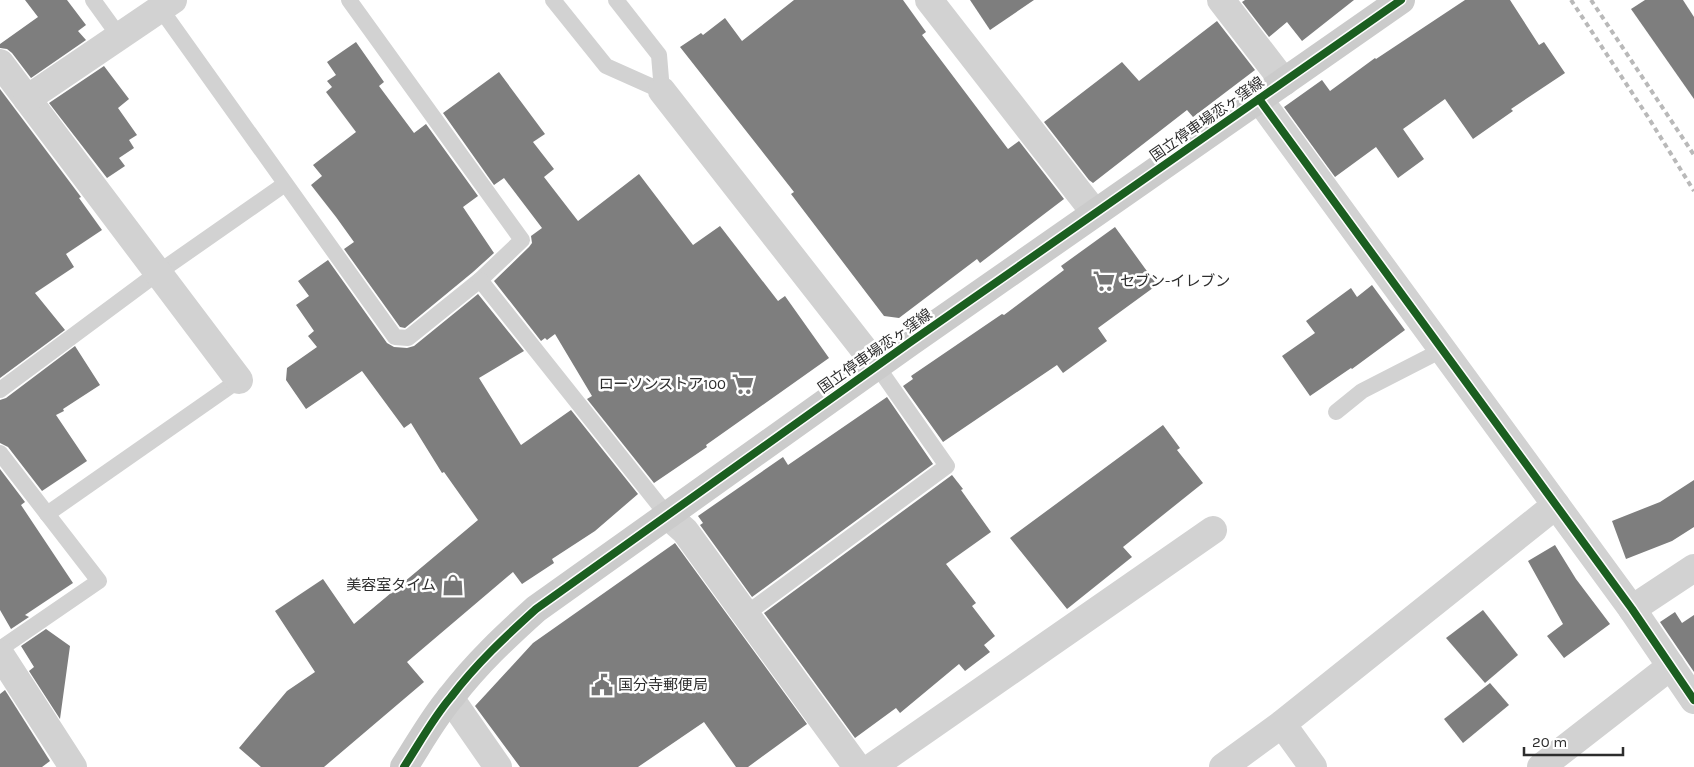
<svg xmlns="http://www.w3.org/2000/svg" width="1694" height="767" font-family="Karla,'Noto Sans JP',sans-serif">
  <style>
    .building { fill: #7e7e7e }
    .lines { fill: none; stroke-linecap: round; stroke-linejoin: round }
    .service { stroke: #d2d2d2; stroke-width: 16 }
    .minor { stroke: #d2d2d2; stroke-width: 28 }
    .tertiary { stroke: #d2d2d2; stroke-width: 28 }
    .secondary { stroke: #cbcbcb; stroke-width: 28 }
    .rail { stroke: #b9b9b9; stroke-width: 4; stroke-dasharray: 5 4; stroke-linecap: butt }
    .cycleway-casing { stroke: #fff; stroke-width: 11 }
    .cycleway { stroke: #1b5e20; stroke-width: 8 }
    .labels { text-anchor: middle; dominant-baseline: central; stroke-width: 5; stroke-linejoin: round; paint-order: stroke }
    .street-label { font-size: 15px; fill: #2d2d2d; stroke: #fff }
    .poi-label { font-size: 15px; fill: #2d2d2d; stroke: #fff; text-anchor: start }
  </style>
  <rect width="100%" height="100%" fill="#fff"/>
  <g class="building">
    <polygon points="25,0 67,0 86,25 78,31 86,40 31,78 12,53 7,49 0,48 0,44 38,17"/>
    <polygon points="794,0 903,0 926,32 922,35 1008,149 1019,141 1064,199 980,263 977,259 899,318 884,316 791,194 794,192 680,47 701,33 703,35 725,18 742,41"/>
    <polygon points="970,0 1034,0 990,30"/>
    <polygon points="1245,0 1354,0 1302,41 1287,22 1269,37 1242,2"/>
    <polygon points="1465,0 1510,0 1539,45 1544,42 1565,73 1511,109 1513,111 1473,139 1445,99 1403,129 1424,159 1398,178 1376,147 1335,177 1284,107 1322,80 1330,91 1375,58 1376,59"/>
    <polygon points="1645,0 1683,0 1694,17 1694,99 1631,9"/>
    <polygon points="1217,21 1255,70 1193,117 1187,110 1093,183 1089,180 1044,122 1122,62 1139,81"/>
    <polygon points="356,42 384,82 379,86 414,133 426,124 478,196 463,207 494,253 473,272 405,328 400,327 344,249 354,242 336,217 311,185 322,176 313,165 356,132 326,92 332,87 327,81 336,75 327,62"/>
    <polygon points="104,66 129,99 118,108 137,135 129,140 134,148 119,158 125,166 107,178 49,103"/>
    <polygon points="499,72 545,134 533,142 554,169 544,177 578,221 639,174 693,245 720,226 778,301 785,296 829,358 706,445 707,447 654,483 587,399 592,396 555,334 547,340 545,338 541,341 494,281 529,247 532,243 531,236 542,228 504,178 494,185 443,113"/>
    <polygon points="0,89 81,197 79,198 102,230 66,254 74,267 35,293 65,330 0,378"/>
    <polygon points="1115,227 1157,285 1098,328 1107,341 1063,373 1057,365 943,442 903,386 913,379 911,376 1002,314 1004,315 1064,270 1061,266"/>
    <polygon points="328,260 387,343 394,347 407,348 414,346 478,294 524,351 479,378 521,445 571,410 638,494 595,531 552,559 554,563 522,584 513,572 407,662 424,682 324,767 261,767 239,748 287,691 315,672 275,611 323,579 354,624 478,520 444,472 442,473 411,423 404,428 362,371 306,409 286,380 287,368 317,347 308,336 314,331 296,305 309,296 298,281"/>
    <polygon points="1372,285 1405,330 1352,369 1351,368 1310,396 1282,356 1315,333 1306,321 1351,288 1357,297"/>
    <polygon points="75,346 100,385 63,409 64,411 56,415 87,461 42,491 8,447 0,443 0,400 6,398"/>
    <polygon points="887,397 933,464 752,597 700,525 703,523 698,516 783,457 788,465"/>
    <polygon points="1163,425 1180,448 1177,450 1203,483 1123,547 1132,557 1067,609 1010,538"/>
    <polygon points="0,469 25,502 21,505 73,583 25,615 29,617 11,629 0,610"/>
    <polygon points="952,475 963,489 961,490 991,532 946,564 976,603 972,606 995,636 984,645 990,652 965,671 959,664 900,713 896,708 855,738 764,613"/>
    <polygon points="1694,480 1694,527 1672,541 1626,559 1612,521 1660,502"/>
    <polygon points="675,543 807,724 748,767 736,767 704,722 638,767 520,767 475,706 533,643"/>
    <polygon points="1555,545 1576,579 1610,624 1564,658 1547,636 1563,624 1528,561"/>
    <polygon points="1483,610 1518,655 1485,683 1446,638"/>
    <polygon points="1675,612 1682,623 1694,615 1694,672 1660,622"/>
    <polygon points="46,629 70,646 60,719 29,671 34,667 21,646"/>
    <polygon points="1490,683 1509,705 1463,743 1444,719"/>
    <polygon points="5,690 50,761 42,767 0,767 0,694"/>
  </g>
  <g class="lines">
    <g class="service">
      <polyline points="93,0 119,36"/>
      <polyline points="553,0 606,66 662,91 659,55 616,0"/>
      <polyline points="160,8 395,337 408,338 480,280 522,240 349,0"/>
      <polyline points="480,280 667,515"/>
      <polyline points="0,390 159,272 285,184"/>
      <polyline points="1336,412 1362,391 1442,350"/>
      <polyline points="0,453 99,581 0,649"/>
      <polyline points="47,514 239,380"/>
      <polyline points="746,614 947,466 877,366"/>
    </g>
    <g class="minor">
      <polyline points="929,0 1095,213"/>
      <polyline points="1221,0 1284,82"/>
      <polyline points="0,63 239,380"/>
      <polyline points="27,99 173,0"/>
      <polyline points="1259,99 1632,609 1694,700"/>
      <polyline points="667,515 685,531 857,767"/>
      <polyline points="1632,609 1694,568"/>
      <polyline points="0,654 73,767"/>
      <polyline points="450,698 498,767"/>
      <polyline points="1282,724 1313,767"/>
      <polyline points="872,767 1213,530"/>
      <polyline points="1223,767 1282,724 1556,505"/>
      <polyline points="1541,767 1671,666"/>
    </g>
    <polyline class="tertiary" points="662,91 877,366"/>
    <path class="secondary" d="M404 767C419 744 433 718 451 697 476 664 506 636 536 609L909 343 1401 0"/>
    <g class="rail">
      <polyline points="1571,0 1648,117 1694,191"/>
      <polyline points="1591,0 1694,155"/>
    </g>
    <g class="cycleway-casing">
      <g id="cycleway">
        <polyline points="1259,99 1632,609 1694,700"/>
        <path d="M404 767C419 744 433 718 451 697 476 664 506 636 536 609L909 343 1401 0"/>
      </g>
    </g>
    <use href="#cycleway" class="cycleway"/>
  </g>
  <defs>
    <g id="supermarket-bare" transform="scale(1.725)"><path d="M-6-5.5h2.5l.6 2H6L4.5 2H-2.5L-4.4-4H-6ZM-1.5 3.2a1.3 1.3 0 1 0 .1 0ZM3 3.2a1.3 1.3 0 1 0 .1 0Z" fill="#767676" stroke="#fff" stroke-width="2.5" paint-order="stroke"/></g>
    <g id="shop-bare" transform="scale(1.725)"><path d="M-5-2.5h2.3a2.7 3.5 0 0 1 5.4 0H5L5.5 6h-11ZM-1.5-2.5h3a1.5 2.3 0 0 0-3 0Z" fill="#767676" stroke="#fff" stroke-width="2.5" paint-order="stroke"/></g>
    <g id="civic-bare" transform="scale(1.725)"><path d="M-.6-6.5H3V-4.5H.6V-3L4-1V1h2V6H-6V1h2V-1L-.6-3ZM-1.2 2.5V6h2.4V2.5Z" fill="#767676" stroke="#fff" stroke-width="2.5" paint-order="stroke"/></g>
  </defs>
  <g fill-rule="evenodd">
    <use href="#supermarket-bare" x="1104" y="281"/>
    <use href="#supermarket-bare" x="743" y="384"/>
    <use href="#shop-bare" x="453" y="585"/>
    <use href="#civic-bare" x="602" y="685"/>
  </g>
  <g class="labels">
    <g class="street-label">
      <text transform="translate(1207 119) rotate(-35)">国立停車場恋ヶ窪線</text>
      <text transform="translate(875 351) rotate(-35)">国立停車場恋ヶ窪線</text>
    </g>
    <g class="poi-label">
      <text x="1120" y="281">セブン-イレブン</text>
      <text x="726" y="384" text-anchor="end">ローソンストア100</text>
      <text x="436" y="585" text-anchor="end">美容室タイム</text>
      <text x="618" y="685">国分寺郵便局</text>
    </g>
  </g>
  <path d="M1524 747v8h99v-8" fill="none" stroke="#2d2d2d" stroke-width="2.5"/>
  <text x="1532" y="747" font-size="15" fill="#2d2d2d" stroke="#ffffff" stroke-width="4" paint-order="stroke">20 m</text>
</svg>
